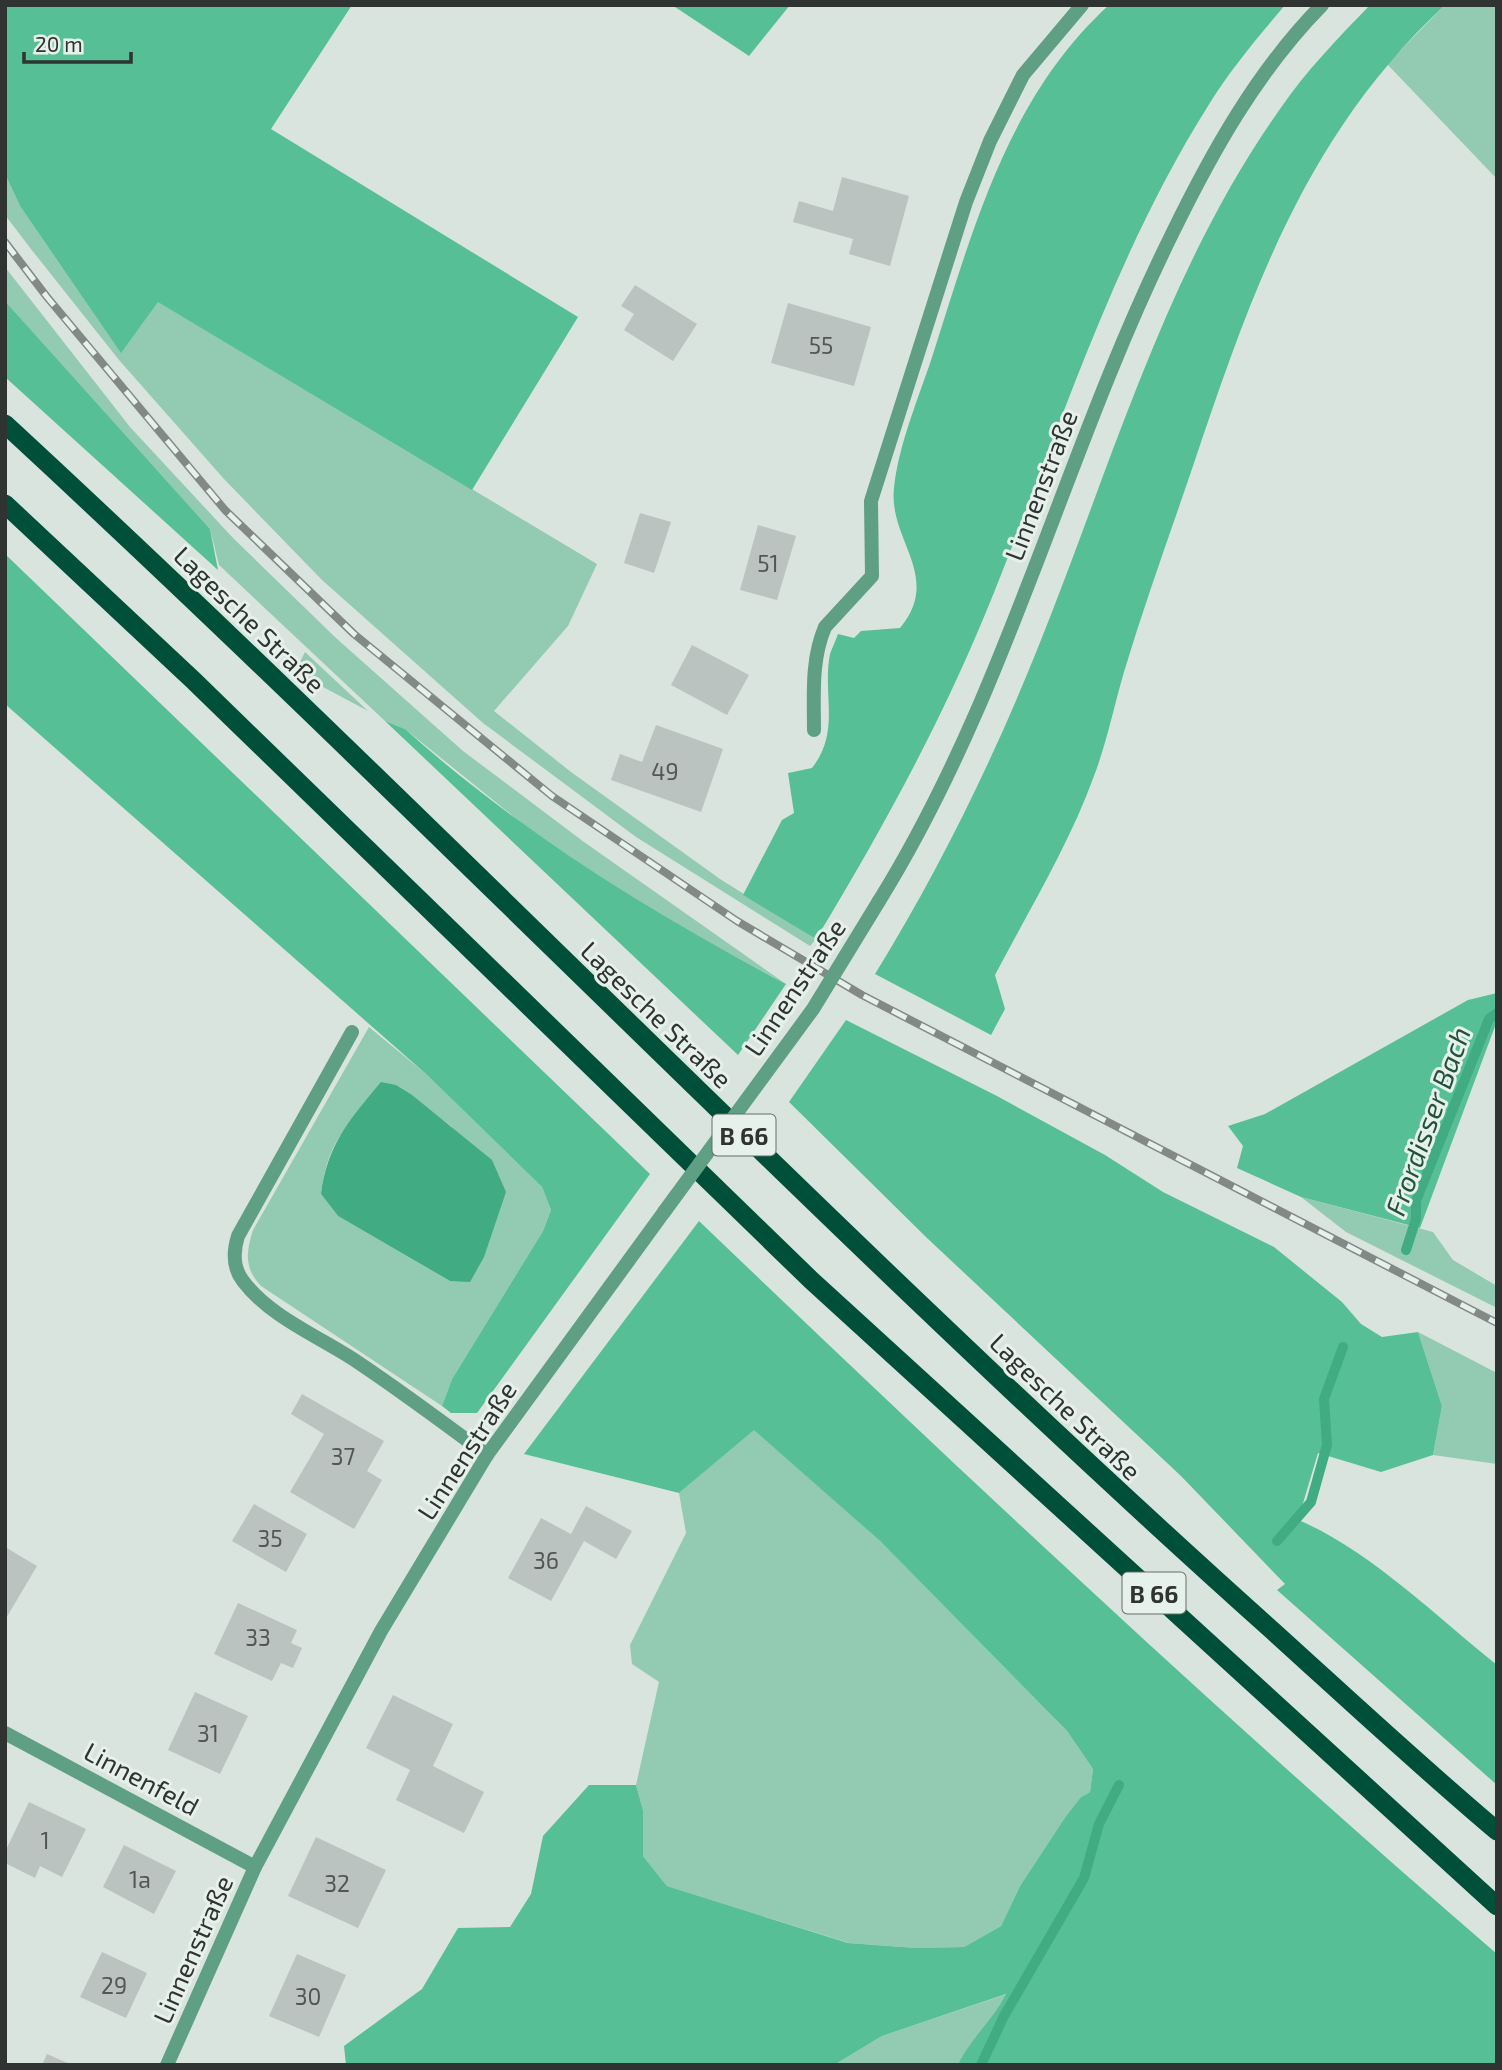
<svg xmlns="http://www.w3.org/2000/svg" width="1502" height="2070" font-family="'Exo 2',sans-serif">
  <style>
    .green { fill: #92cbb2; fill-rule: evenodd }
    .forest { fill: #57bf96 }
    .water { fill: #41ab83 }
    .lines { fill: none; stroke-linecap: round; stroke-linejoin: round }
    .stream { stroke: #41ab83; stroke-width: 10 }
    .building { fill: #bac3bf }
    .service { stroke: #5f9f84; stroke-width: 14 }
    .minor { stroke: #5f9f84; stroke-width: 14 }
    .trunk { stroke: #004f38; stroke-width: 19 }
    .rail-casing { stroke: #828986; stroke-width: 8 }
    .rail { stroke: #e7f1ec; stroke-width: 5; stroke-dasharray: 16; stroke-linecap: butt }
    .minor-bridge { stroke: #5f9f84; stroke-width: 14 }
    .labels { text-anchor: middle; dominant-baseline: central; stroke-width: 6; stroke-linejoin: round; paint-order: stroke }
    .number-label { font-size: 23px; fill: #525754 }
    .shield { fill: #e7f1ec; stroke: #666c69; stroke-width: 2 }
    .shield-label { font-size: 24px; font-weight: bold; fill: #2f3331 }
    .street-label { font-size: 26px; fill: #2f3331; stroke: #e7f1ec }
    .water-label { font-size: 28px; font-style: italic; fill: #24503e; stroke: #e7f1ec }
  </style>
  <rect width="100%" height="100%" fill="#dae4df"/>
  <g class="green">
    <polygon points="1445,5 1497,5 1497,179 1387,64"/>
    <polygon points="5,174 20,206 121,352 158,301 597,564 568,626 494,711 571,772 720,879 816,939 810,946 636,837 483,723 322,580 224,479 119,360 31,249 5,215"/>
    <polygon points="5,267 130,427 234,539 336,638 463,751 584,842 786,984 638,904 529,829 405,729 385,721 219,565 210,529 5,301"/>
    <polygon points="305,652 368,711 295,672"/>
    <path d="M369 1027 426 1074 542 1187 551 1210 543 1231 452 1379 442 1406 261 1286C244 1268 246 1252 253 1230ZM396 1085 452 1127 450 1281 338 1216 321 1194C328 1136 351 1118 396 1085Z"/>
    <polygon points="1301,1197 1433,1232 1453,1260 1497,1286 1497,1308 1346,1232"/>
    <polygon points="1418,1332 1497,1373 1497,1464 1433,1455 1442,1406"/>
    <polygon points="754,1429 880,1541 1067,1731 1093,1769 1090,1792 1081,1797 1066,1816 1020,1886 1001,1926 964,1947 916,1948 849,1943 667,1886 643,1856 643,1810 636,1785 659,1682 632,1664 630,1645 686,1533 679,1493"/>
    <polygon points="1007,1994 1015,2065 834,2065 882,2036"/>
  </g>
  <g class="forest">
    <polygon points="5,5 352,5 271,129 578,317 472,490 158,302 121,353 20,206 5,174"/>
    <polygon points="672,5 790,5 749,56"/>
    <path d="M1109 5H1285C1258 37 1230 70 1208 106 1108 265 1055 445 984 617 937 730 879 835 816 939L743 895 782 820 794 813 788 773 812 768C841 731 822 694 830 654 832 648 836 640 838 634L854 638 861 631 900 628C943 576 888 540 894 488 899 442 920 395 934 351 974 226 1009 96 1109 5Z"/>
    <path d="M1370 5H1445C1306 134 1252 291 1193 466 1170 534 1145 602 1124 672 1114 706 1107 742 1094 776 1069 845 1029 910 995 975L1005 1009 991 1035 875 974C938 872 992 762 1037 650 1111 467 1165 271 1280 109 1306 71 1338 38 1370 5Z"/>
    <polygon points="5,301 210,529 218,570 5,377"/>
    <polygon points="5,554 650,1174 477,1413 451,1413 442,1406 452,1379 543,1231 551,1210 542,1187 426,1074 5,704"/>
    <path d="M385 721 405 729C520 832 650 912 786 984L738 1055Z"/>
    <polygon points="1497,993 1497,1021 1420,1228 1301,1197 1237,1168 1243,1146 1228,1126 1265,1114 1468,1000"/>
    <path d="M846 1020 997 1096 1105 1155 1163 1192 1274 1247 1342 1302 1361 1324 1382 1337 1418 1332 1442 1406 1433 1455 1381 1472 1318 1453 1298 1520C1367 1548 1438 1618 1497 1665V1785L1277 1590 1285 1584 1181 1476 927 1238 789 1102Z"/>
    <path d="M699 1221C960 1471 1223 1718 1497 1954V2065H958C970 2039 994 2019 1006 1994L882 2036 834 2065H346L344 2046 422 1989 458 1928 510 1927 531 1894 543 1836 589 1785H636L643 1810V1856L667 1886 848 1943 916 1948 964 1947 1001 1926 1020 1886 1066 1816 1081 1797 1090 1792 1093 1769 1067 1731 880 1541 754 1430 679 1493 524 1454Z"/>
  </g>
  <path class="water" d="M381 1082 396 1085 412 1095 492 1160 506 1192 484 1257 470 1282 450 1281 338 1216 321 1194C327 1145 350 1119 381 1082Z"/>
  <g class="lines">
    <g class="stream">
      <polyline points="1406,1250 1416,1219 1416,1201 1489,1019 1497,1013"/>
      <polyline points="1277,1541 1311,1502 1327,1445 1324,1399 1343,1347"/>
      <polyline points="981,2065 1004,2016 1084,1878 1099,1824 1119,1785"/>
    </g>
  </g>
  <g class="building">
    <polygon points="842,177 909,196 890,266 849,254 853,239 793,222 799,201 833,211"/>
    <polygon points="635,285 697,324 673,361 624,330 634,314 621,306"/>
    <polygon points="788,303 871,327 854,386 771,363"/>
    <polygon points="640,513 671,522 654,573 624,563"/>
    <polygon points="758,525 796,536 777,600 740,590"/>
    <polygon points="692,645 749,675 727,715 671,685"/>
    <polygon points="656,725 723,749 701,812 611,780 620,754 642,762"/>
    <polygon points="302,1394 384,1441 367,1471 382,1480 354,1529 290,1492 324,1434 291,1414"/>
    <polygon points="254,1504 307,1534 286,1572 232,1541"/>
    <polygon points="586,1506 632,1531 616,1559 584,1541 551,1601 508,1578 541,1518 571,1534"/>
    <polygon points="5,1547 37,1566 5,1620"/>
    <polygon points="238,1603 297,1630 291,1643 302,1648 293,1668 281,1663 272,1681 214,1654"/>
    <polygon points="195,1692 248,1716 220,1774 168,1750"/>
    <polygon points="393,1695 453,1724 433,1766 484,1792 464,1833 396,1800 410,1770 366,1748"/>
    <polygon points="29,1802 86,1829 62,1877 40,1866 35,1878 5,1863 5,1852"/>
    <polygon points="316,1837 386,1870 358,1928 288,1896"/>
    <polygon points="124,1845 176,1871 154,1914 103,1887"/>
    <polygon points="102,1952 147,1973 126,2018 80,1997"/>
    <polygon points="297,1954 346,1975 319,2037 269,2016"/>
    <polygon points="47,2054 72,2065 42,2065"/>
  </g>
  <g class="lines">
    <path class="service" d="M352 1032 238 1236C233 1252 233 1268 243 1281 270 1317 320 1337 356 1361 401 1391 444 1423 487 1455"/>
    <g class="minor">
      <path d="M814 730C814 695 811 660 825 627L872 576 871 501 966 202 990 141 1023 75 1082 5"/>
      <path d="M879 901C1008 693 1064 452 1172 234 1212 152 1257 71 1322 5"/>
      <polyline points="5,1733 255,1867"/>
      <polyline points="167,2065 255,1867 381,1631 487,1455 664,1212"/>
    </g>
    <g class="trunk">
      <path d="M5 424C434 820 839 1243 1274 1632 1348 1699 1421 1767 1497 1831"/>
      <polyline points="5,504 193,680 811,1280 1497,1906"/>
    </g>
    <g class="rail-casing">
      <polyline id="rail" points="5,242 47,297 225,510 354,634 552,796 737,921 862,995 1497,1323"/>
    </g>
    <use href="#rail" class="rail"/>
    <polyline class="minor-bridge" points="664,1212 813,1009 879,901"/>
  </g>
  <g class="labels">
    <g class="number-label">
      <text x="821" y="345">55</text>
      <text x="768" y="563">51</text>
      <text x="665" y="771">49</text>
      <text x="343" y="1456">37</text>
      <text x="270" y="1538">35</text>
      <text x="546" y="1560">36</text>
      <text x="258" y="1637">33</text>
      <text x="208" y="1733">31</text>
      <text x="45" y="1840">1</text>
      <text x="140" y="1879">1a</text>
      <text x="337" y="1883">32</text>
      <text x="114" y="1985">29</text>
      <text x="308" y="1996">30</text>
    </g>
    <g class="shield">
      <rect x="712.5" y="1114.5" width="63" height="41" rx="5"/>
      <rect x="1122.5" y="1572.5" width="63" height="41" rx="5"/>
    </g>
    <g class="shield-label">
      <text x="744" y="1135">B 66</text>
      <text x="1154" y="1593">B 66</text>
    </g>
    <g class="street-label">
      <text transform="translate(1040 485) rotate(-69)">Linnenstraße</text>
      <text transform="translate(250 619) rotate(44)">Lagesche Straße</text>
      <text transform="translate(794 987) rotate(-56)">Linnenstraße</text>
      <text transform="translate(657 1014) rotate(44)">Lagesche Straße</text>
      <text transform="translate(1066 1406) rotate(44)">Lagesche Straße</text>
      <text transform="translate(466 1450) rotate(-57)">Linnenstraße</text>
      <text transform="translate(142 1778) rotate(28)">Linnenfeld</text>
      <text transform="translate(192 1949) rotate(-66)">Linnenstraße</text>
    </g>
    <g class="water-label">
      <text transform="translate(1427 1121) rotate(-70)">Frordisser Bach</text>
    </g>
  </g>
  <rect width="1502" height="2070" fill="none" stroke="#2f3331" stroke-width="14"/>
  <path d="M24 52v10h107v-10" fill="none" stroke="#2f3331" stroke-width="3.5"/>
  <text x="35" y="52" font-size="21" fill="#2f3331" stroke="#e7f1ec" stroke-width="5" paint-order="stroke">20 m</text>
</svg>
